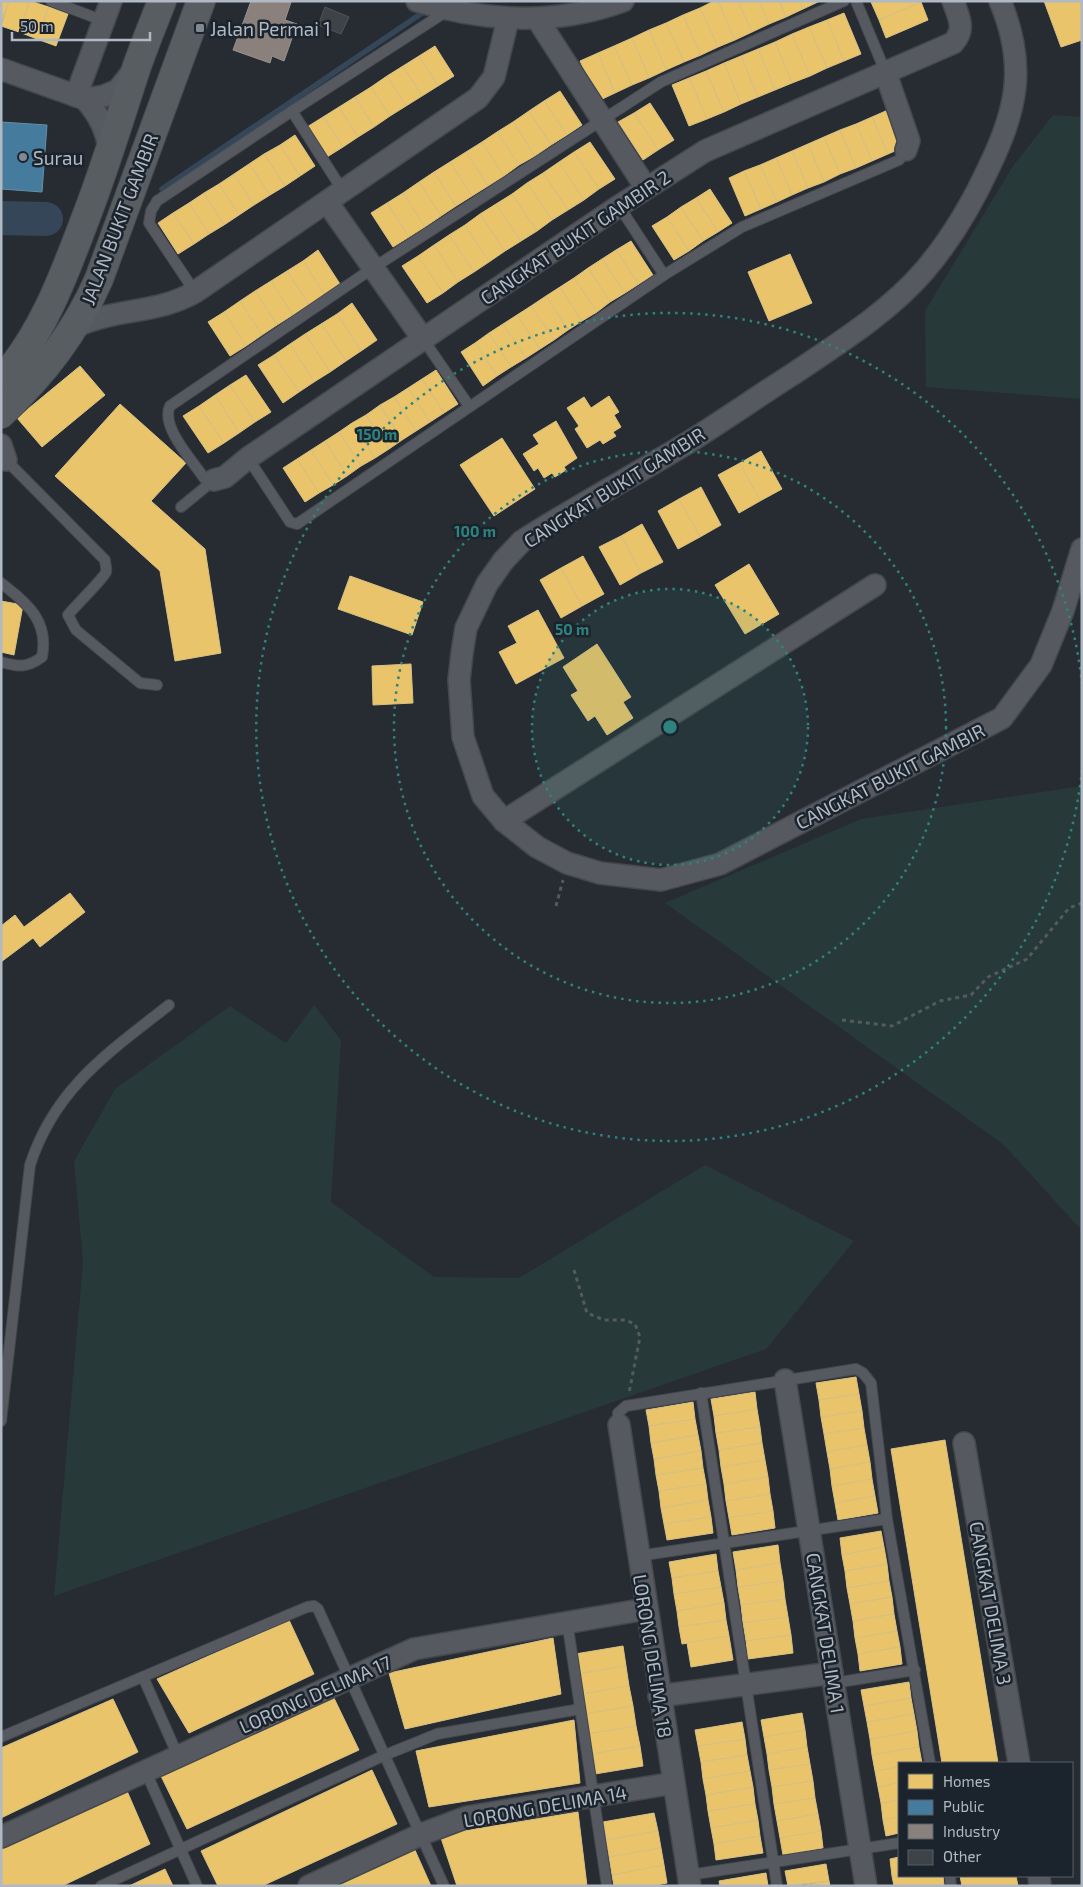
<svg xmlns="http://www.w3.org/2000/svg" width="1083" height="1887" font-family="'Exo 2',sans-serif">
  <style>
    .green { fill: #273939 }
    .homes { fill: #e9c46a; stroke: #d8c185 }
    .public { fill: #457b9d; stroke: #658ea9 }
    .industry { fill: #8a817c; stroke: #959292 }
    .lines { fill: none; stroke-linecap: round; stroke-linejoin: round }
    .stream { stroke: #354659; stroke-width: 5.5 }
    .river { stroke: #354659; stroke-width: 34 }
    .building { fill: #3e4348; stroke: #4e545a }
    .service-casing { stroke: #44484d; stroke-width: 12 }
    .minor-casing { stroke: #44484d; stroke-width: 24 }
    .primary-casing { stroke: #44494f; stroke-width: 30 }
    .path { stroke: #545a5e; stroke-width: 3; stroke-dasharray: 4 4; stroke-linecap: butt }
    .service { stroke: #565a60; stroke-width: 10 }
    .minor { stroke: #565a60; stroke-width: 21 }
    .primary { stroke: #585d62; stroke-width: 28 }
    .ring { fill: none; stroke: #2f837f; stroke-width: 2.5; stroke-dasharray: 2.5 5 }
    .poi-dot { fill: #808891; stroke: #1b232c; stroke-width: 2 }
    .labels { text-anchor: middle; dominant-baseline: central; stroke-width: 5; stroke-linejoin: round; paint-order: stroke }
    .poi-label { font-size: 19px; fill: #b0b9c4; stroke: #1b232c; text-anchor: start }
    .street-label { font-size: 19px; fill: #b0b9c4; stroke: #1b232c }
    .centre { fill: #2f837f; stroke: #1b232c; stroke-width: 2.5 }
    .ring-label { font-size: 15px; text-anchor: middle; font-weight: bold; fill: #2f837f; stroke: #1b232c; stroke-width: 5; stroke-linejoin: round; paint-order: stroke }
  </style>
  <rect width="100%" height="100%" fill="#262c32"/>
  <g class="green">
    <polygon points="1053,115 1082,117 1082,399 926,387 925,311 1013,166"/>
    <polygon points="1082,786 1082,1231 1003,1144 665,903 861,819"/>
    <polygon points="314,1005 341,1040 331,1202 434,1277 519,1278 705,1165 854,1241 766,1349 54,1596 83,1262 74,1161 115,1089 230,1006 286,1043"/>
  </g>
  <g class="homes">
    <polygon points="1,1 9,1 1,23"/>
    <polygon points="9,1 30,1 19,32 1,26"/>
    <polygon points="30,1 49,7 37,39 19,32"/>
    <polygon points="714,1 718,1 735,40 718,47 700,8"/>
    <polygon points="718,1 738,1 752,32 735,40"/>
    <polygon points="738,1 759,1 769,24 752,32"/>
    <polygon points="759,1 779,1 786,17 769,24"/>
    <polygon points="779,1 799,1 803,9 786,17"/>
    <polygon points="799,1 820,1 803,9"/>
    <polygon points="874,1 920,1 921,2 879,20 871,2"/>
    <polygon points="1044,1 1082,1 1082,40 1061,47"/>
    <polygon points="921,2 928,20 886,38 879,20"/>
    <polygon points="49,7 68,14 56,46 37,39"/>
    <polygon points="700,8 718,47 701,55 683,15"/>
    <polygon points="844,13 861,54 844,61 827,20"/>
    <polygon points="683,15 701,55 684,62 666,23"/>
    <polygon points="827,20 844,61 827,68 809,27"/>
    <polygon points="666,23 684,62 666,70 649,30"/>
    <polygon points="809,27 827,68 810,76 792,34"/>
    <polygon points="649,30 666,70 649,78 632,38"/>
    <polygon points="792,34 810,76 792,83 775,42"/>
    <polygon points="632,38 649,78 632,85 614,46"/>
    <polygon points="775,42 792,83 775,90 758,49"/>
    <polygon points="435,46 454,76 438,86 419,56"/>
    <polygon points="614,46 632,85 615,93 598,53"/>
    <polygon points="758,49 775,90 758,97 741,56"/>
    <polygon points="598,53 615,93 598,101 580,61"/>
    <polygon points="419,56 438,86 422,96 403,66"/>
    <polygon points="741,56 758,97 741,104 724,63"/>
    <polygon points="724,63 741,104 724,112 706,71"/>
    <polygon points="403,66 422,96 406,106 387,76"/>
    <polygon points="706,71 724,112 707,119 689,78"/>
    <polygon points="387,76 406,106 390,116 371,87"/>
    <polygon points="689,78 707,119 689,126 672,85"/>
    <polygon points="371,87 390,116 374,127 355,97"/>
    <polygon points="560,91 582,125 567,135 544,101"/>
    <polygon points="355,97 374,127 358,137 339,107"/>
    <polygon points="544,101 567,135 551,145 529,111"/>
    <polygon points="650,103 674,140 658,150 634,113"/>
    <polygon points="339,107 358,137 343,147 323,117"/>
    <polygon points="888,110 904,147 888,154 872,117"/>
    <polygon points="529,111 551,145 535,156 513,122"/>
    <polygon points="634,113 658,150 643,160 618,122"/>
    <polygon points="323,117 343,147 327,157 307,127"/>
    <polygon points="872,117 888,154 872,161 856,124"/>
    <polygon points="513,122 535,156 519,165 497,132"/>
    <polygon points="856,124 872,161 856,168 840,130"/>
    <polygon points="840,130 856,168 840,174 824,137"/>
    <polygon points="497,132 519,165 504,176 482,142"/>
    <polygon points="295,135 315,166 300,176 280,145"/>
    <polygon points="824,137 840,174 824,182 808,144"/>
    <polygon points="482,142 504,176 488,186 466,152"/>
    <polygon points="590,142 615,179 599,189 574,152"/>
    <polygon points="808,144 824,182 808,188 792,151"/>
    <polygon points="280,145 300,176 285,186 264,154"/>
    <polygon points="792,151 808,188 792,195 776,158"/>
    <polygon points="466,152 488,186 472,196 450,162"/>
    <polygon points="574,152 599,189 584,200 559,162"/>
    <polygon points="264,154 285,186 270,195 249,164"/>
    <polygon points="776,158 792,195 777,202 760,165"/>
    <polygon points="450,162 472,196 456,206 434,172"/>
    <polygon points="559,162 584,200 568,210 543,173"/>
    <polygon points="249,164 270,195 254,205 234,174"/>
    <polygon points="760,165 777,202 761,209 744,171"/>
    <polygon points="744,171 761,209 745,216 729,178"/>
    <polygon points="434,172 456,206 441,216 419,182"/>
    <polygon points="543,173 568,210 552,220 527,183"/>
    <polygon points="234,174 254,205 239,215 219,184"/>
    <polygon points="419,182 441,216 425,227 403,193"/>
    <polygon points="527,183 552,220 537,231 512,194"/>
    <polygon points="219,184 239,215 224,225 204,193"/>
    <polygon points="710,189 732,223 718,232 696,198"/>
    <polygon points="204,193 224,225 209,234 189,203"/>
    <polygon points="403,193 425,227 409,237 387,203"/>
    <polygon points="512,194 537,231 521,241 496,204"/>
    <polygon points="696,198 718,232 703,241 681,207"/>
    <polygon points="189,203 209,234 194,244 173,213"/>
    <polygon points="387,203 409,237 393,247 371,213"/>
    <polygon points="496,204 521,241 505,251 480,214"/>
    <polygon points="681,207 703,241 689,251 667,217"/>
    <polygon points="173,213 194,244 178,254 158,223"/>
    <polygon points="480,214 505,251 489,262 465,225"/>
    <polygon points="667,217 689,251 674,260 652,226"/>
    <polygon points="465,225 489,262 474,272 449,235"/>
    <polygon points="449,235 474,272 458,282 434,245"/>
    <polygon points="631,241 653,275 639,284 616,250"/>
    <polygon points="434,245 458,282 443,293 418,256"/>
    <polygon points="318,250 340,284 325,295 303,261"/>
    <polygon points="616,250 639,284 625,293 602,259"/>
    <polygon points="790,254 812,303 769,321 748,272"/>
    <polygon points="418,256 443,293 427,303 402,266"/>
    <polygon points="602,259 625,293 610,302 588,268"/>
    <polygon points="303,261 325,295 309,305 287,271"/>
    <polygon points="588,268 610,302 597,312 574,278"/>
    <polygon points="287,271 309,305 293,315 271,281"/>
    <polygon points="574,278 597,312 582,321 560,287"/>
    <polygon points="271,281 293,315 277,325 255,291"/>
    <polygon points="560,287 582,321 568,330 546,296"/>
    <polygon points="255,291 277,325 262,335 240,301"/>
    <polygon points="546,296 568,330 554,340 531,306"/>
    <polygon points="240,301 262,335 246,346 224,312"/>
    <polygon points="352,303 377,340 361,351 337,314"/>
    <polygon points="531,306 554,340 540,349 517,315"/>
    <polygon points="224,312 246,346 230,356 208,322"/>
    <polygon points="337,314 361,351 346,361 321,324"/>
    <polygon points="517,315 540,349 526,358 503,324"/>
    <polygon points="321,324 346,361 330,372 305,334"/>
    <polygon points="503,324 526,358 511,367 489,333"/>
    <polygon points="489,333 511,367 497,376 475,343"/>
    <polygon points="305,334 330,372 314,382 290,344"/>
    <polygon points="475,343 497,376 483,386 461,352"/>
    <polygon points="290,344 314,382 299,392 274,355"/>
    <polygon points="274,355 299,392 283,403 258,365"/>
    <polygon points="80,366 105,395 42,447 17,418"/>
    <polygon points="436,370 458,404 444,413 422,379"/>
    <polygon points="246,375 271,412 255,422 230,385"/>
    <polygon points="422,379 444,413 430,422 408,388"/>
    <polygon points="230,385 255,422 239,433 215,395"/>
    <polygon points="408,388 430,422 416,431 394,397"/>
    <polygon points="215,395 239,433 224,443 199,406"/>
    <polygon points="609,396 619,412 614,415 621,427 613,432 616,436 603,444 600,440 587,448 575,429 579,426 567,408 584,397 591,408"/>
    <polygon points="394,397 416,431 402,440 380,405"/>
    <polygon points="120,404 186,463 151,501 205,549 221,653 175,661 160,571 55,476"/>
    <polygon points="380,405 402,440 389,449 366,415"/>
    <polygon points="199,406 224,443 208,453 183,416"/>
    <polygon points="366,415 389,449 375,458 352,423"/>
    <polygon points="556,421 577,458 564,467 566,470 555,477 552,473 544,478 538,468 534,471 523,454 539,444 533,435"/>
    <polygon points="352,423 375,458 361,466 339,432"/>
    <polygon points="339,432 361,466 347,476 325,441"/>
    <polygon points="502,438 535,489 494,516 460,465"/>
    <polygon points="325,441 347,476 333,485 311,450"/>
    <polygon points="311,450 333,485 319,493 297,459"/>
    <polygon points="761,451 782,489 760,501 740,463"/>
    <polygon points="297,459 319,493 305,502 283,468"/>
    <polygon points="740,463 760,501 739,513 718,475"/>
    <polygon points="701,487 721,525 700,537 679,499"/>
    <polygon points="679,499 700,537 678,549 658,511"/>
    <polygon points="642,524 663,562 641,573 621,536"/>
    <polygon points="621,536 641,573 620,585 599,547"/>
    <polygon points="583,556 604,594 582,606 561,568"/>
    <polygon points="749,564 779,614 745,634 715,585"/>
    <polygon points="561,568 582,606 561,618 540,580"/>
    <polygon points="350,576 423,602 412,635 338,609"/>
    <polygon points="1,601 23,605 14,655 1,652"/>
    <polygon points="538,610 564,658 516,684 499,652 517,643 508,626"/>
    <polygon points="597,644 631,697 623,702 633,718 607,735 595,716 588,721 571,695 578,691 563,667"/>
    <polygon points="411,664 413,703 373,705 372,666"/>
    <polygon points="70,893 85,912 40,947 33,938 1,962 1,926 15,915 24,927"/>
    <polygon points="856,1377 859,1394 819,1400 816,1383"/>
    <polygon points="755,1392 757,1409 714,1416 711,1399"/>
    <polygon points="859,1394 862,1411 821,1417 819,1400"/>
    <polygon points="693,1402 695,1419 649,1426 646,1410"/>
    <polygon points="757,1409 760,1427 716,1433 714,1416"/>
    <polygon points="862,1411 864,1428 824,1434 821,1417"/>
    <polygon points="695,1419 698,1435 651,1443 649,1426"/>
    <polygon points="760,1427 762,1443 719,1450 716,1433"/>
    <polygon points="864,1428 867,1445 827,1452 824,1434"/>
    <polygon points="698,1435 701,1451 654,1459 651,1443"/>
    <polygon points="945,1440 998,1763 942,1763 891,1449"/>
    <polygon points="762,1443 765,1460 721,1467 719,1450"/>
    <polygon points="867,1445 870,1462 830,1469 827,1452"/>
    <polygon points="701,1451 703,1468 656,1475 654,1459"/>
    <polygon points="765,1460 768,1477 724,1484 721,1467"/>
    <polygon points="870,1462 872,1479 832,1486 830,1469"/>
    <polygon points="703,1468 706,1484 659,1491 656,1475"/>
    <polygon points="768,1477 770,1494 726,1501 724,1484"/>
    <polygon points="872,1479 875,1496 835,1503 832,1486"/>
    <polygon points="706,1484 708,1500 661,1508 659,1491"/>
    <polygon points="770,1494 773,1511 729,1518 726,1501"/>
    <polygon points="875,1496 878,1513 838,1520 835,1503"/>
    <polygon points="708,1500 711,1517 664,1524 661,1508"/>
    <polygon points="773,1511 775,1528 732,1535 729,1518"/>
    <polygon points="711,1517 713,1533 667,1540 664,1524"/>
    <polygon points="881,1531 884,1547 842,1555 840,1538"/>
    <polygon points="778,1545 780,1563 736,1570 733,1552"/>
    <polygon points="884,1547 887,1564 845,1571 842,1555"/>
    <polygon points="716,1554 718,1571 672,1578 669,1562"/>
    <polygon points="780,1563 783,1581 738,1587 736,1570"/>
    <polygon points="887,1564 889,1581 847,1588 845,1571"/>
    <polygon points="718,1571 721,1587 674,1594 672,1578"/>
    <polygon points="783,1581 785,1599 741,1605 738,1587"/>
    <polygon points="889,1581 892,1597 850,1604 847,1588"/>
    <polygon points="721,1587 724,1603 677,1611 674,1594"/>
    <polygon points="892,1597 894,1614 853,1621 850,1604"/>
    <polygon points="785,1599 788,1617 743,1623 741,1605"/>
    <polygon points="724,1603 726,1620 679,1627 677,1611"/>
    <polygon points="894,1614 897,1631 855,1638 853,1621"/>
    <polygon points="788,1617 791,1635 746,1641 743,1623"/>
    <polygon points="289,1620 314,1674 189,1733 157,1679"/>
    <polygon points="726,1620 729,1636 682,1644 679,1627"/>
    <polygon points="897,1631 900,1647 858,1654 855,1638"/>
    <polygon points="791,1635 793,1653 748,1659 746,1641"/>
    <polygon points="729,1636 733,1660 691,1667 687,1643"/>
    <polygon points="553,1638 561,1694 405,1729 389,1673"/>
    <polygon points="623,1646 626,1666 578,1674 575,1654"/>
    <polygon points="900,1647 902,1664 860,1671 858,1654"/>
    <polygon points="626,1666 629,1686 582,1694 578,1674"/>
    <polygon points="909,1682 911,1698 864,1706 861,1690"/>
    <polygon points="629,1686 633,1706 585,1714 582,1694"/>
    <polygon points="333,1696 359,1750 187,1829 159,1772"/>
    <polygon points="911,1698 914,1714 867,1722 864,1706"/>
    <polygon points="113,1699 138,1752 1,1818 1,1748"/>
    <polygon points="633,1706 636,1726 588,1734 585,1714"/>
    <polygon points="802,1713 805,1730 764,1737 761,1720"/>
    <polygon points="914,1714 917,1731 870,1739 867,1722"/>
    <polygon points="574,1720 580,1783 429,1807 416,1751"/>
    <polygon points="742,1722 745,1739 698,1746 695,1730"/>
    <polygon points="636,1726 640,1746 592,1754 588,1734"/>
    <polygon points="805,1730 807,1747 767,1754 764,1737"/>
    <polygon points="917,1731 919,1747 872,1755 870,1739"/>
    <polygon points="745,1739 747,1755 701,1762 698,1746"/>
    <polygon points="640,1746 643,1766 595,1774 592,1754"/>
    <polygon points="807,1747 810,1764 769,1770 767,1754"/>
    <polygon points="919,1747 922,1763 899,1763 899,1767 875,1771 872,1755"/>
    <polygon points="747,1755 750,1771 703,1779 701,1762"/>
    <polygon points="810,1764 813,1781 772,1787 769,1770"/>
    <polygon points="899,1767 899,1783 878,1787 875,1771"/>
    <polygon points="372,1770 397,1824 262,1886 218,1886 201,1851"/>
    <polygon points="750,1771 753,1787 706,1795 703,1779"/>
    <polygon points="813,1781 815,1798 774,1804 772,1787"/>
    <polygon points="899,1783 899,1800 881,1803 878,1787"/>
    <polygon points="753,1787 755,1804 708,1811 706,1795"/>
    <polygon points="127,1791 150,1844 62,1886 1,1886 1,1848"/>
    <polygon points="815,1798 818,1814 777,1821 774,1804"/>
    <polygon points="899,1800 899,1817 883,1820 881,1803"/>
    <polygon points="755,1804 758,1820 711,1828 708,1811"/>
    <polygon points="578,1812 587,1886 457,1886 440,1835"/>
    <polygon points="654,1813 658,1831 606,1840 603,1822"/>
    <polygon points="818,1814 821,1831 780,1838 777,1821"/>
    <polygon points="899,1817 899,1833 886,1836 883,1820"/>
    <polygon points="758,1820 760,1836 714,1844 711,1828"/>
    <polygon points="658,1831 661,1848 609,1857 606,1840"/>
    <polygon points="821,1831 823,1848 783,1855 780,1838"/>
    <polygon points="760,1836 763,1853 716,1860 714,1844"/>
    <polygon points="414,1848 431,1886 330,1886"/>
    <polygon points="661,1848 664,1865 612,1875 609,1857"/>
    <polygon points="899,1857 899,1875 892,1876 890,1859"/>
    <polygon points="826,1864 829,1881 788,1886 785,1871"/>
    <polygon points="664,1865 667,1883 651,1886 614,1886 612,1875"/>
    <polygon points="165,1869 173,1886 129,1886"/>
    <polygon points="766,1873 768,1886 720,1886 719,1881"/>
    <polygon points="899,1875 943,1876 944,1885 894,1886 892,1876"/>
    <polygon points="960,1876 1016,1876 1018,1886 962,1886"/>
    <polygon points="829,1881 830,1886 799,1886"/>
  </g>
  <polygon class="public" points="1,122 47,125 42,192 1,189"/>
  <polygon class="industry" points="251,1 291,2 285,20 297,24 284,61 272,56 270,63 233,50"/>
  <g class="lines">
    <polyline class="stream" points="162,189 428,9"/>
    <polyline class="river" points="1,218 46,219"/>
  </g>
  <polygon class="building" points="325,7 349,17 341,34 318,25"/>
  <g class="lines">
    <g class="service-casing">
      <g id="service">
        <polyline points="51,1 104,21"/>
        <polyline points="856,1 885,71"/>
        <polyline points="292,111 343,191"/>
        <polyline points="619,206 664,275"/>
        <polyline points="195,292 149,223 151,211 157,201 292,111 447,11"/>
        <polyline points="423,339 469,406"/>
        <polyline points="248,458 290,522 297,524 664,275 742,227 899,160 906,150"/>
        <path d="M6 460 105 560C105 564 107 568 106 572 104 578 75 606 68 615L76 630 140 683 157 685"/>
        <path d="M214 480 204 478C192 460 160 426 170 406L373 268 661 82 844 1"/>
        <polyline points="181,507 214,480"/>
        <path d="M1 583C28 604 49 621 42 657 27 668 19 667 1 662"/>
        <polyline points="701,1393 777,1886"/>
        <path d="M1 1421 30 1165C55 1088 108 1053 169 1005"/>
        <polyline points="619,1425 618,1413 626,1406 856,1369 863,1373 871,1383 887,1519 930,1763"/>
        <polyline points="638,1556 887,1519"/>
        <polyline points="567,1621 607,1886"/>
        <polyline points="143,1677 178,1756"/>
        <polyline points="834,1683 915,1670"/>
        <polyline points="1,1737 307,1607 314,1606 318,1609 444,1886"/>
        <polyline points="145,1770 197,1886"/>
        <polyline points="689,1875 899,1843"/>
        <polyline points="950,1876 951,1886"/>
        <polyline points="101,1886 385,1755 437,1734 580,1709"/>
      </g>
    </g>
    <g class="minor-casing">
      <g id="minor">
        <path d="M417 1C486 22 555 26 623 1"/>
        <path d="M1000 1C1026 63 1018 108 989 167 972 204 952 238 925 270 889 312 839 343 793 374 757 397 721 422 684 445 631 477 575 507 522 541L504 560 487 584 466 628 462 653 459 680 463 737 483 796 504 821 537 847 567 863 600 873 661 880 720 864 1002 718 1041 665 1063 611 1082 549"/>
        <polyline points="538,20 646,188"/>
        <polyline points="1,69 85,99 104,96 118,90 133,71"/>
        <polyline points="885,71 909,141 906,150"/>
        <polyline points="76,96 111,1"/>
        <path d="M85 99C100 116 106 130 110 152"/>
        <polyline points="327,202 423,339"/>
        <path d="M75 327C113 308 158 314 195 292L478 98 494 77 508 19"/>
        <polyline points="1,445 6,460"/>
        <path d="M214 480 225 477 248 458 619 206 705 151 953 43C966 29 959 18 953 1"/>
        <polyline points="504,821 875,585"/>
        <polyline points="785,1380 866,1886"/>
        <polyline points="619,1425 690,1886"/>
        <polyline points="964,1443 1019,1763"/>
        <polyline points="659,1696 832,1673"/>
        <polyline points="1,1837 414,1649 646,1609"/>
        <polyline points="1039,1876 1040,1886"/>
        <polyline points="309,1886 422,1834 467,1817 674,1783"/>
      </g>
    </g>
    <g class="primary-casing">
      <g id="primary">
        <path d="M1 381C43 334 64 275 86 217 105 168 120 118 136 69 144 46 153 24 162 1"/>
        <path d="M1 414C44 373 75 333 99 279L201 1"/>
      </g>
    </g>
    <g class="path">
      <polyline points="556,906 563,880"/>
      <polyline points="842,1020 892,1026 940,1001 971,995 988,977 1027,959 1069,908 1082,903"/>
      <polyline points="574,1270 587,1313 604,1320 625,1320 635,1324 640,1337 629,1393"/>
    </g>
    <use href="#service" class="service"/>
    <use href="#minor" class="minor"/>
    <use href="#primary" class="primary"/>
  </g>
  <circle cx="670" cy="727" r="138" fill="#2f837f" fill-opacity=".12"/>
  <g class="ring">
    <circle cx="670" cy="727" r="138"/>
    <circle cx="670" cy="727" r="276"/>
    <path d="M1082 770A414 414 0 1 1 1082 684"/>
  </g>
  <g class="poi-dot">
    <rect x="195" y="23" width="10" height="10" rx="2.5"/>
    <circle cx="23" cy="157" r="5"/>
  </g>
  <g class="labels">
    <g class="poi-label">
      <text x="210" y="28">Jalan Permai 1</text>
      <text x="33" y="157">Surau</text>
    </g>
    <g class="street-label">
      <text transform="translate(119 219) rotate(-69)">JALAN BUKIT GAMBIR</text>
      <text transform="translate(575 237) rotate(-34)">CANGKAT BUKIT GAMBIR 2</text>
      <text transform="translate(614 487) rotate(-32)">CANGKAT BUKIT GAMBIR</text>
      <text transform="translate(890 776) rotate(-27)">CANGKAT BUKIT GAMBIR</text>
      <text transform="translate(991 1603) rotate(80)">CANGKAT DELIMA 3</text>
      <text transform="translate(826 1633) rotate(81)">CANGKAT DELIMA 1</text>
      <text transform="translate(653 1656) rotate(81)">LORONG DELIMA 18</text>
      <text transform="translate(315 1694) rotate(-24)">LORONG DELIMA 17</text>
      <text transform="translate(545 1806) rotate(-10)">LORONG DELIMA 14</text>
    </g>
  </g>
  <circle cx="670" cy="727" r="8" class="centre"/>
  <g class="ring-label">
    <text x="377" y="440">150 m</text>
    <text x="475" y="537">100 m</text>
    <text x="572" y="635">50 m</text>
  </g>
  <rect width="1083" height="1887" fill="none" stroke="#b0b9c4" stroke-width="5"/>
  <rect x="898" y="1762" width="175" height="115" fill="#1b232c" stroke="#575f69"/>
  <rect x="908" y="1774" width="25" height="15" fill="#e9c46a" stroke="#575f69"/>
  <text x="943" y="1787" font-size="15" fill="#b0b9c4">Homes</text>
  <rect x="908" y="1800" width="25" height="15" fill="#457b9d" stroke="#575f69"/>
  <text x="943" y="1812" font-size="15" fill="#b0b9c4">Public</text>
  <rect x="908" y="1824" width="25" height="15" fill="#8a817c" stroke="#575f69"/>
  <text x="943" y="1837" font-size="15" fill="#b0b9c4">Industry</text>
  <rect x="908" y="1850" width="25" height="15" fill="#3e4348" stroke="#575f69"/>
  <text x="943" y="1862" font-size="15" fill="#b0b9c4">Other</text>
  <path d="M12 32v8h138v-8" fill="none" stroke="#b0b9c4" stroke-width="2.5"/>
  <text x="20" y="32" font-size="15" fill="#b0b9c4" stroke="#1b232c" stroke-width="4" paint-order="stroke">50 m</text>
</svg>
